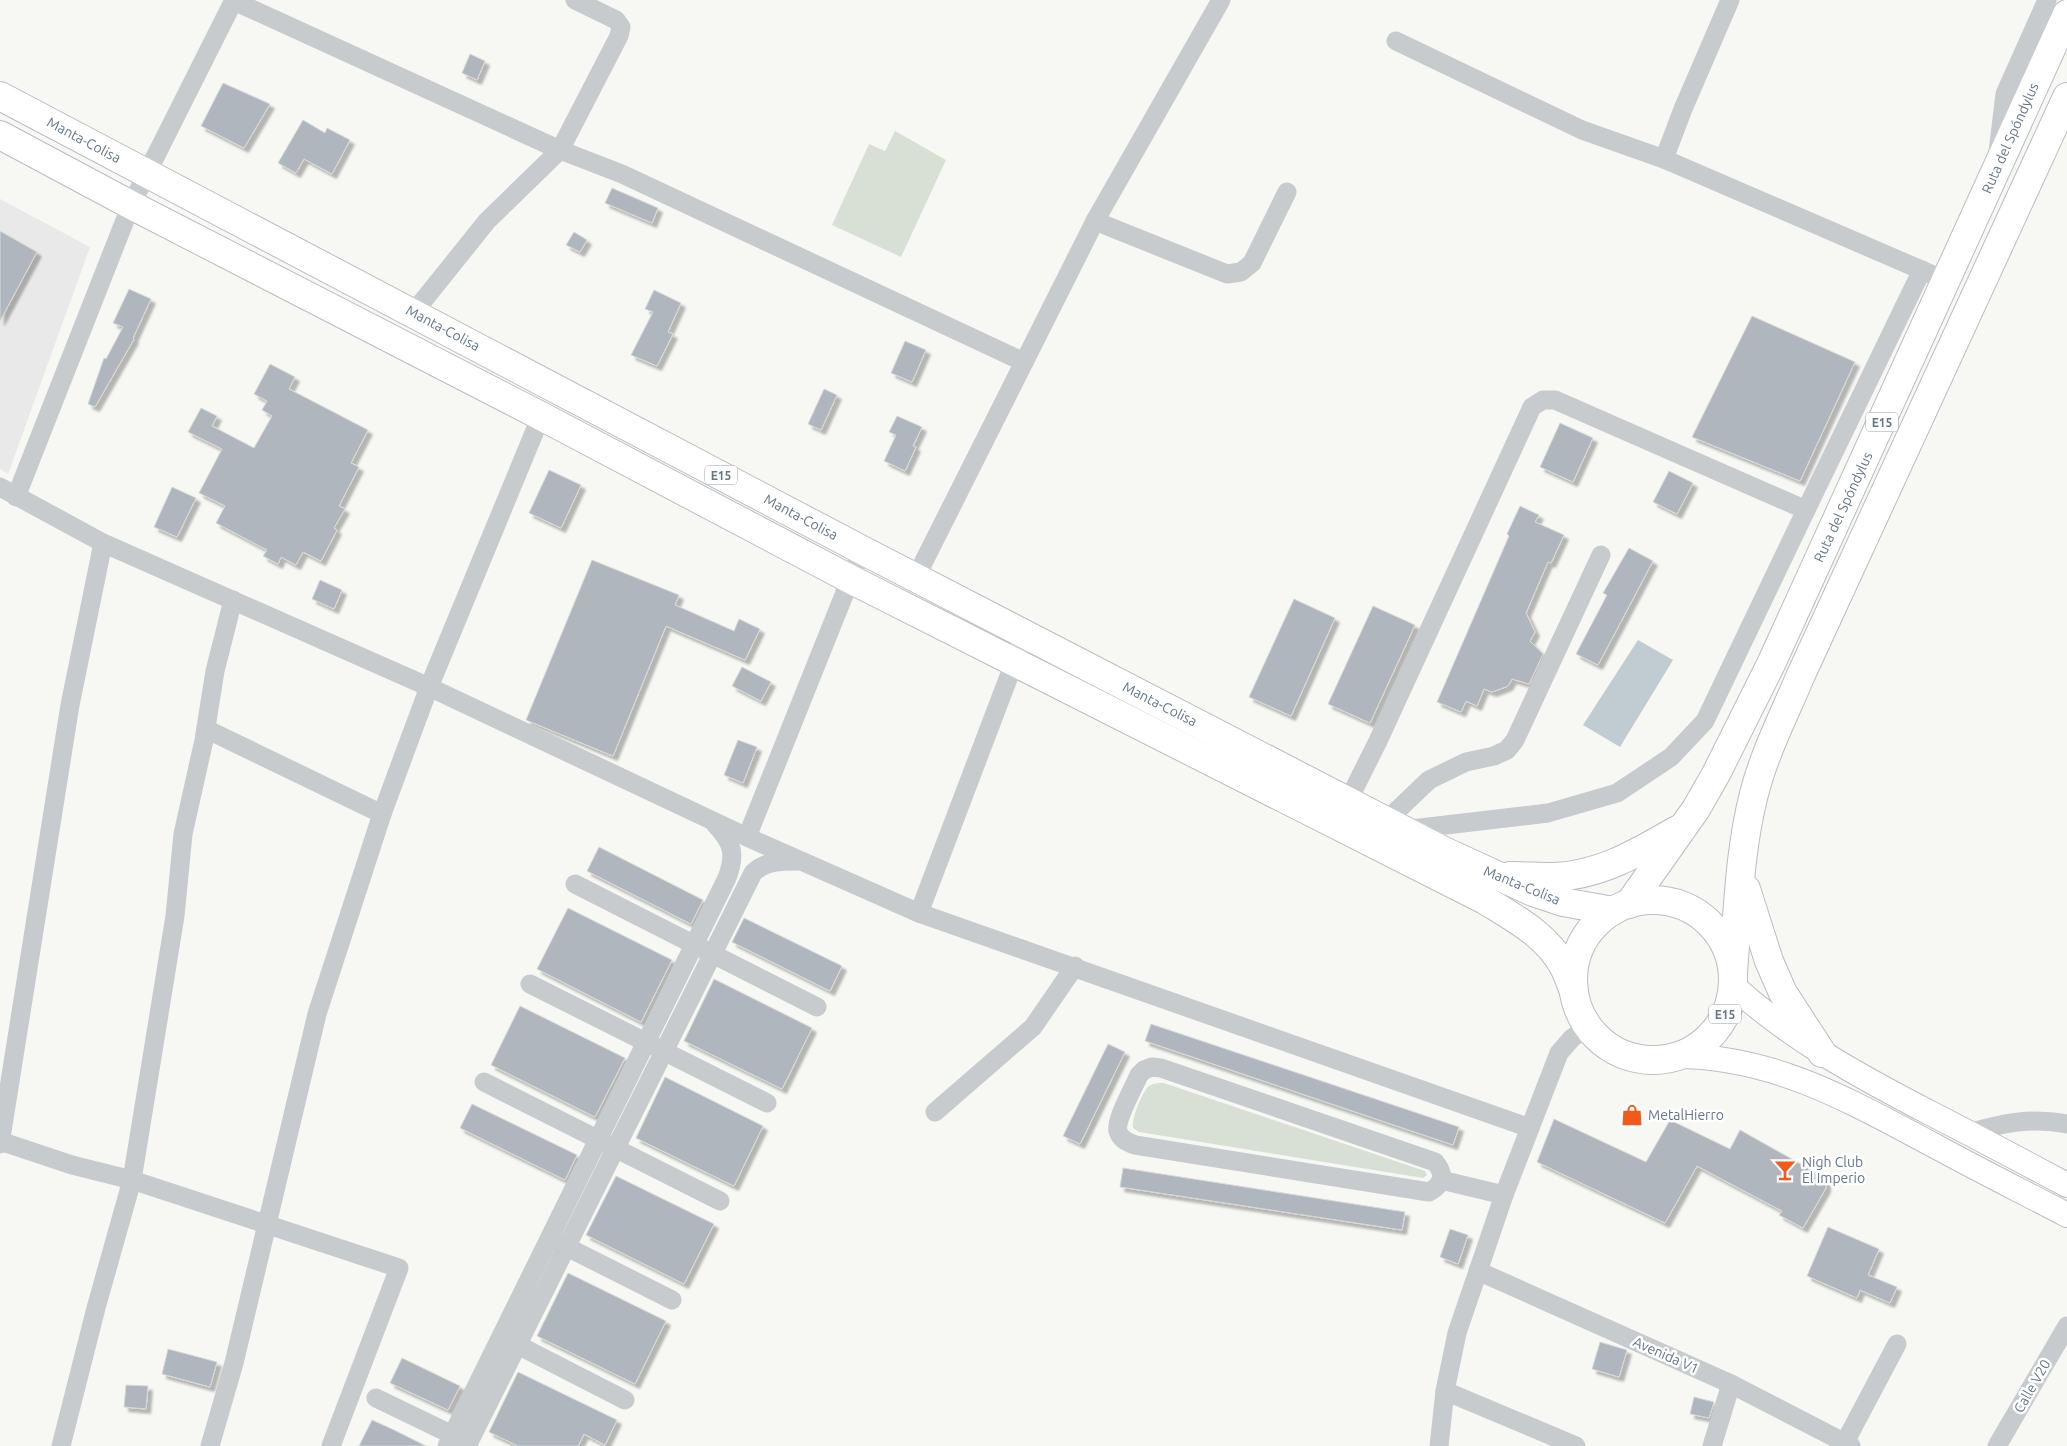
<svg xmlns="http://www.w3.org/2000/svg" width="2067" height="1446" font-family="Ubuntu,sans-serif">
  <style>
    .built { fill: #e8e9e8 }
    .green { fill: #d8e0d5 }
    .water { fill: #c1ccd2 }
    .building { fill: #afb6bd; stroke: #d9d9d7; filter: url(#shadow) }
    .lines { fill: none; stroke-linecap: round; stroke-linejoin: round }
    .major-casing { stroke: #babec2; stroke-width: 26 }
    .highway-casing { stroke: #b9bdc0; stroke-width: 30 }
    .minor { stroke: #c7cbce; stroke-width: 19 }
    .major { stroke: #fff; stroke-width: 24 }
    .highway { stroke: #fff; stroke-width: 28 }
    .labels { text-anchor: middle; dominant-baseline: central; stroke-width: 5; stroke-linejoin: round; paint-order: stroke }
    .shield { fill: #fff; stroke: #929fac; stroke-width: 1 }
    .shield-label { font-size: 12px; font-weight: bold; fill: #647688 }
    .street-label { font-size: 14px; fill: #647688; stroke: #fff }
    .poi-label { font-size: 14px; fill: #647688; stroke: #fff; text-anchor: start }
  </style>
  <defs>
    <filter id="shadow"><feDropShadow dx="4.5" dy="4.5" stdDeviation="1" flood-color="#0004"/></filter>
  </defs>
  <rect width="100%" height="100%" fill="#f7f8f4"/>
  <polygon class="built" points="0,199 90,247 8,474 0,469"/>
  <g class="green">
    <polygon points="895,131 946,160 901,257 832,225 869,144 885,151"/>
    <path d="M1164 1083 1425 1171 1427 1175 1423 1178 1139 1132 1133 1128C1131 1119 1142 1093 1148 1087 1152 1083 1158 1083 1164 1083Z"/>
  </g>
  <polygon class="water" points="1638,640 1673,660 1620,747 1583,725"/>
  <g class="building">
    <polygon points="470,54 485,61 477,80 462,73"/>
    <polygon points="223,83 270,104 244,148 201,126"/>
    <polygon points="303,120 325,133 327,128 350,140 332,174 304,159 296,173 278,163"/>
    <polygon points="612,188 658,208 652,223 605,203"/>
    <polygon points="0,231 37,252 0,321"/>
    <polygon points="574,232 587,240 580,252 566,245"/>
    <polygon points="129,289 151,299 133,338 134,339 95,407 88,404 104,358 106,359 123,327 113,323"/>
    <polygon points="654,290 681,303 668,332 673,334 657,366 631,355 653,312 645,309"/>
    <polygon points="1752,316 1855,362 1800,481 1692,437"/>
    <polygon points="905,341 926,350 912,382 891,373"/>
    <polygon points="270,364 295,377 289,389 368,430 351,463 359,467 339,506 345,509 334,528 337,530 321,561 303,552 296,565 281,557 278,564 263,556 267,550 216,523 225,506 199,493 222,449 188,432 201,408 217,416 212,426 254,448 272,416 262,410 267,401 254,394"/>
    <polygon points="824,389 837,395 821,430 808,424"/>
    <polygon points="897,416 922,427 913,446 916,447 905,471 884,461 896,435 889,432"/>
    <polygon points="1560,423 1593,438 1573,482 1540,467"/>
    <polygon points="549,470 581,485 561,528 529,513"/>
    <polygon points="1669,471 1693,483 1677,514 1653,502"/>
    <polygon points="172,487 196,498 177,537 154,527"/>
    <polygon points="1520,506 1539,515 1535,522 1564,535 1551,563 1548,562 1526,613 1535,632 1530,641 1543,654 1529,684 1512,679 1508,686 1492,692 1484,689 1477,706 1466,701 1461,712 1437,702 1509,536 1507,534"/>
    <polygon points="1629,548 1653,561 1598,665 1576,654 1607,595 1603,593"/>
    <polygon points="592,560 679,595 675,605 734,631 739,619 760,629 745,660 666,626 613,756 526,720"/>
    <polygon points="320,580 342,590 334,609 312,599"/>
    <polygon points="1294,599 1335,618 1291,716 1249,697"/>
    <polygon points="1373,606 1415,625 1370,723 1328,704"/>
    <polygon points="742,667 771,682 761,701 732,686"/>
    <polygon points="738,740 757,747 743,783 724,775"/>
    <polygon points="599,847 703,900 691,924 587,871"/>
    <polygon points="568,908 672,960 641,1022 537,969"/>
    <polygon points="744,918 842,966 830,991 732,942"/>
    <polygon points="714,979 812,1028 782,1089 684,1041"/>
    <polygon points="520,1006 625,1058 595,1117 491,1065"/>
    <polygon points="1151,1024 1459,1127 1453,1145 1145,1041"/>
    <polygon points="1108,1044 1125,1052 1080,1144 1063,1136"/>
    <polygon points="665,1077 763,1126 734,1186 636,1138"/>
    <polygon points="472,1104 577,1155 565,1180 460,1128"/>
    <polygon points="1554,1119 1646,1162 1670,1120 1730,1149 1740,1130 1822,1176 1826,1182 1826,1188 1803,1228 1779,1215 1782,1211 1697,1166 1665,1223 1537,1162"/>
    <polygon points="1123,1168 1405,1212 1402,1230 1120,1187"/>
    <polygon points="616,1176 714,1224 684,1284 586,1235"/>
    <polygon points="1828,1227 1879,1249 1868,1275 1897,1287 1890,1303 1860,1290 1857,1298 1807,1276"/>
    <polygon points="1450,1229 1468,1235 1458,1264 1440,1257"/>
    <polygon points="568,1273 666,1321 635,1384 537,1336"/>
    <polygon points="1600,1342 1627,1350 1619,1377 1592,1369"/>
    <polygon points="168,1349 217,1362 210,1387 162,1374"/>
    <polygon points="402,1358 460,1386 448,1410 390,1383"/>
    <polygon points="518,1372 617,1420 605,1445 584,1434 578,1446 518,1446 489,1432"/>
    <polygon points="126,1385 148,1386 146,1409 124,1407"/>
    <polygon points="1694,1397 1714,1402 1709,1418 1690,1414"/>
    <polygon points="372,1420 392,1429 426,1446 359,1446"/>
  </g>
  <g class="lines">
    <g class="major-casing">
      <g id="major">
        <path d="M1733 986C1794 1041 1859 1076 1932 1114 1977 1137 2022 1161 2067 1185"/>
        <path d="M1676 1056C1774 1056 1852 1102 1935 1146 1979 1170 2023 1192 2067 1215"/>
      </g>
    </g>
    <g class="highway-casing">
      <g id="highway">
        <polyline points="0,96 862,550 1444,851 1533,892 1563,902 1613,911"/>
        <path d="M0 135 131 205 541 416 850 579 1485 900C1514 918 1547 935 1564 967 1568 975 1571 984 1574 992"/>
        <path d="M1510 876C1525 876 1539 877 1553 877 1599 876 1639 852 1677 830"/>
        <polyline points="1746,889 1769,961 1783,993 1822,1053"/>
        <circle cx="1653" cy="980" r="80"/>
        <polyline points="1629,904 1696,809 1716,774 1771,664 2067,14"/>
        <path d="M1733 972C1738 913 1739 852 1754 794 1764 754 1784 715 1800 677L2067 97"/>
      </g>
    </g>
    <g class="minor">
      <polyline points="234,1 560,150 622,174 1024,362"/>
      <polyline points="1396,41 1582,130 1664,159 1933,275"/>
      <polyline points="1998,152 2005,94 2047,0"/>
      <polyline points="1664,159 1683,109 1730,0"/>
      <polyline points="1095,221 1227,274 1241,272 1252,263 1287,192"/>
      <polyline points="414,312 487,221 560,150 619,36 621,27 616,20 575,0"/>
      <polyline points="0,487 103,543 429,687 747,837 919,913 1530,1128"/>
      <polyline points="16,497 131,205 234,0"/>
      <polyline points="916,577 1095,221 1221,0"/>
      <polyline points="206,729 382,814"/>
      <polyline points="1348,801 1378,741 1532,407 1543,400 1555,400 1806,510 1922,270"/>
      <polyline points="1386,821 1429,780 1466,762 1494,756 1507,750 1515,740 1601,555"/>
      <polyline points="1403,830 1548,813 1617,793 1671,757 1705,721 1806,510"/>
      <polyline points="747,837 862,550"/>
      <polyline points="575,884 817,1007"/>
      <polyline points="919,913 1025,634"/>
      <polyline points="530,984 767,1103"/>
      <path d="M1152 1067 1161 1068 1435 1162C1445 1174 1444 1184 1429 1192L1135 1145C1127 1142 1120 1139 1118 1131 1115 1120 1134 1087 1139 1075L1144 1070Z"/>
      <polyline points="484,1082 720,1201"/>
      <polyline points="935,1112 1033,1027 1075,966"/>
      <path d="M1969 1133C2002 1123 2032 1117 2067 1124"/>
      <polyline points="0,1141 72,1165 132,1180 399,1268 331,1446"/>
      <polyline points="0,1144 70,705 103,543"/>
      <polyline points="1441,1180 1504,1195"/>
      <polyline points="557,1242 672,1300"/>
      <polyline points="1478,1271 1731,1384 1851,1446"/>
      <polyline points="506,1339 625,1400"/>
      <polyline points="1445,1391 1576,1446"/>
      <polyline points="376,1398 463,1440"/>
      <polyline points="61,1446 96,1308 132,1180 175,916 183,834 204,740 215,671 233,600"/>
      <polyline points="210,1446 234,1363 317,1014 382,814 429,687 541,416"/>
      <path d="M447 1446 727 878C736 854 733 843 715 824"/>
      <path d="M467 1446 753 873C765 861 781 861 798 861"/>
      <polyline points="1439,1446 1445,1391 1457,1333 1504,1195 1559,1053 1572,1038 1588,1027"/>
      <polyline points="1712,1446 1731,1384"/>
      <polyline points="1843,1446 1897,1344"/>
      <polyline points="1997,1446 2067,1326"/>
    </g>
    <use href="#major" class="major"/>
    <use href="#highway" class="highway"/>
  </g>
  <defs>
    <g id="shop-bare" transform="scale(1.725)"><path d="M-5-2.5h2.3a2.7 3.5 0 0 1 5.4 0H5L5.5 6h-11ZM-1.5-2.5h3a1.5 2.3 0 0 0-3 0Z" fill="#f05a1c" stroke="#fff" stroke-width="2.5" paint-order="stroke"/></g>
    <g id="bar-bare" transform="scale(1.725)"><path d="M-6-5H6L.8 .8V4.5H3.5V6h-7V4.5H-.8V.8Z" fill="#f05a1c" stroke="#fff" stroke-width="2.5" paint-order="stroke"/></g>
  </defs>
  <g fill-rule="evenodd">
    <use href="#shop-bare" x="1632" y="1115"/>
    <use href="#bar-bare" x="1785" y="1170"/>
  </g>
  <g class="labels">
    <g class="shield">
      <rect x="1866" y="412.5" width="32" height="19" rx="4"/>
      <rect x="705" y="465.5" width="32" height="19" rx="4"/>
      <rect x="1709" y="1004.5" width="32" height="19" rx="4"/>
    </g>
    <g class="shield-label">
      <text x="1882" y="422">E15</text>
      <text x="721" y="475">E15</text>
      <text x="1725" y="1014">E15</text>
    </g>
    <g class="street-label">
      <text transform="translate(2010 138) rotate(-66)">Ruta del Spóndylus</text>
      <text transform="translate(84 140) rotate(28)">Manta-Colisa</text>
      <text transform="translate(443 328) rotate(28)">Manta-Colisa</text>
      <text transform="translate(1843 507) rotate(-65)">Ruta del Spóndylus</text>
      <text transform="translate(801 517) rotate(28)">Manta-Colisa</text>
      <text transform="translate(1160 704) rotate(27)">Manta-Colisa</text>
      <text transform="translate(1522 885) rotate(22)">Manta-Colisa</text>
      <text transform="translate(1666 1355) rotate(24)">Avenida V1</text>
      <text transform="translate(2032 1386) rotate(-60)">Calle V20</text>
    </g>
    <g class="poi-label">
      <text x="1648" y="1115">MetalHierro</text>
      <text x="1802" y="1162">Nigh Club<tspan x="1802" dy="16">El Imperio</tspan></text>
    </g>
  </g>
</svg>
